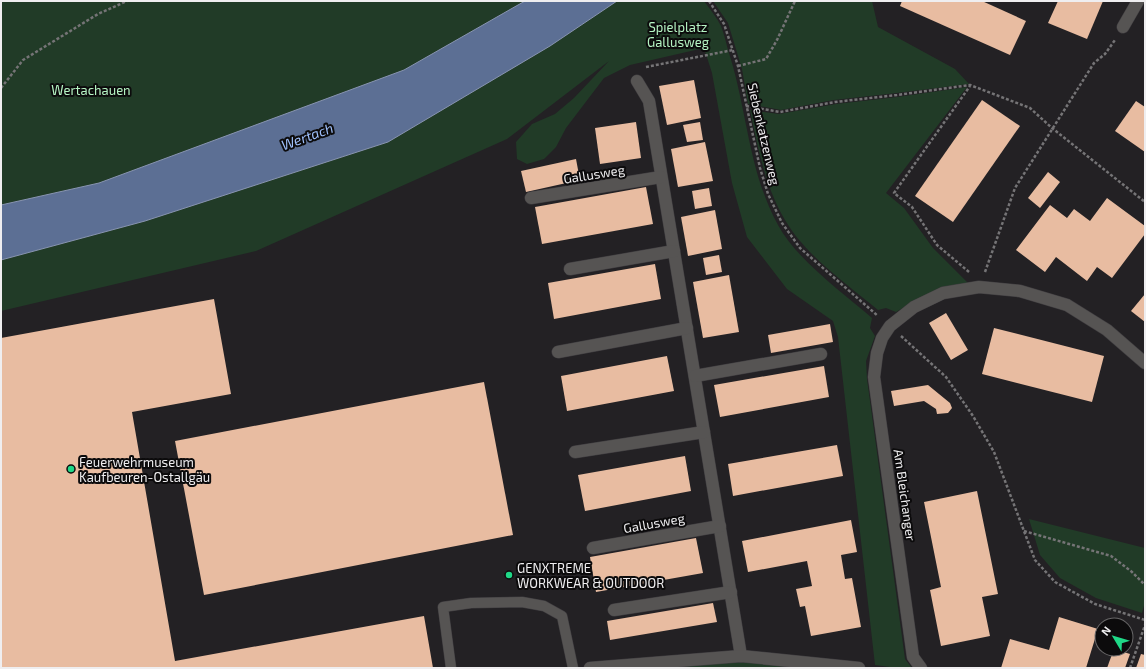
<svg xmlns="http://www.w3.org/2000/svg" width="1146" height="669" font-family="'Exo 2',sans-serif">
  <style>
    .green { fill: #213b27 }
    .water { fill: #5c6f94; stroke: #8895b0 }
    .building { fill: #e8bca1 }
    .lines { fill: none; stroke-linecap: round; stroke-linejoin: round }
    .service-casing { stroke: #403e41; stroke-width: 11 }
    .minor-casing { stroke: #403e41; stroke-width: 13 }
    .path { stroke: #757476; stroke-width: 2.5; stroke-dasharray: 3 2; stroke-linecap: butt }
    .service { stroke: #565453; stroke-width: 10 }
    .minor { stroke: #565453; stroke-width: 12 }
    .poi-dot { fill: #1fd887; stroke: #0c0b0c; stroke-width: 1.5 }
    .labels { text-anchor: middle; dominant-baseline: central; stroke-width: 4; stroke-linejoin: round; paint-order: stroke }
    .park-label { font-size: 13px; fill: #b6f5c4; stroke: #0c0b0c }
    .street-label { font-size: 13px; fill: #efeef0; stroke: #0c0b0c }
    .poi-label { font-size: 13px; fill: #efeef0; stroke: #0c0b0c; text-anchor: start }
    .water-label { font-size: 14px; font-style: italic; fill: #9fc0fb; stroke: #0c0b0c }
  </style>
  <rect width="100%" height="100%" fill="#232124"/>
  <g class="green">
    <polygon points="1,1 525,1 404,70 99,183 1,205"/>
    <path d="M617 1H704C710 9 717 18 721 26 724 34 726 42 728 50 747 107 748 171 778 225 797 260 842 292 872 318L870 328 875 336 866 361 867 379 905 659 912 668H897L875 665 838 337 833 321 787 289 747 237 732 183 712 73 704 48 630 65 604 78 566 128 556 147 544 159 527 164 517 159 516 142 532 124 555 114 574 98 609 61 507 139 256 251 1 311V260L145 221 388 142 550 46Z"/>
    <polygon points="713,1 872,1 878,27 955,69 969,84 897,93 834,100 781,110 748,104 742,69 728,23"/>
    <path d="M967 87 886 193 904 208 933 248 968 283 913 302 896 312 886 308 878 310C847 284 806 256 785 220 765 186 758 148 750 110L779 114 836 104 897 97Z"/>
    <polygon points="1029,519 1145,548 1145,602 1142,613 1096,598 1060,578 1040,555"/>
    <polygon points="740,661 798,668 658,668"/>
  </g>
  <polygon class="water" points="525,1 617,1 550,46 388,142 145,221 1,260 1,205 99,183 404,70"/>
  <g class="building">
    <polygon points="902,1 982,1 1026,21 1010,55 900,6"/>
    <polygon points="1058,1 1103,1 1087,39 1048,23"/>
    <polygon points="694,80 701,118 667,125 659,86"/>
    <polygon points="982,100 1020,126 953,222 915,196"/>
    <polygon points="1136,101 1145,107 1145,152 1115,131"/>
    <polygon points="636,122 641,158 600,164 595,128"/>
    <polygon points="700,122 703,140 687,142 683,125"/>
    <polygon points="705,142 713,181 678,187 671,149"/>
    <polygon points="576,159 580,180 526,192 521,171"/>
    <polygon points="1048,172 1060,182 1040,208 1028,198"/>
    <polygon points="646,187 653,224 542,244 535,207"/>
    <polygon points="709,188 712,206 695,209 692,191"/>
    <polygon points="1107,198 1145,226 1145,234 1112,278 1097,267 1087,281 1056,257 1045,272 1016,250 1050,205 1067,218 1074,209 1090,221"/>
    <polygon points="715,210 722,249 688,256 681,217"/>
    <polygon points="719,255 722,272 706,275 703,258"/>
    <polygon points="655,264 661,299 554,319 548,283"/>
    <polygon points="729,275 739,332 703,338 693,282"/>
    <polygon points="1145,294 1145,322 1131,311"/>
    <polygon points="214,299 231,394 132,412 175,661 424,616 433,668 1,668 1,338"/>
    <polygon points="946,313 968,350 951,360 929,323"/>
    <polygon points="830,324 833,342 771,353 768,335"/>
    <polygon points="994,328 1104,356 1092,402 982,374"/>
    <polygon points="667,356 674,391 567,411 561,376"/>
    <polygon points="824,366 829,397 720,417 714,385"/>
    <polygon points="484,382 513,535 204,595 175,441"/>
    <polygon points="928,385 950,403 952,408 948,413 937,414 936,409 924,401 894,406 891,391"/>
    <polygon points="837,445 843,476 733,496 728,464"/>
    <polygon points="685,456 691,491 585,511 578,475"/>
    <polygon points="977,491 998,594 982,597 990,636 941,646 930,590 941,587 924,502"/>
    <polygon points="851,520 857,552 841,555 845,579 852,578 861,627 811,636 805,606 800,607 796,589 812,586 807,561 748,572 742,541"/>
    <polygon points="696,538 703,573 596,592 590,557"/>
    <polygon points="713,603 717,622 610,640 607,621"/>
    <polygon points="1059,617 1098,629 1086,668 1001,668 1010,639 1049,650"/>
    <polygon points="1114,649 1130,654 1125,668 1107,668"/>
    <polygon points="1141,654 1145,655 1145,668 1136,668"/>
  </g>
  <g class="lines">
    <g class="service-casing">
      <polyline id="service" points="451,668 443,607 471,603 522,602 544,606 562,616 573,668"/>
    </g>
    <g class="minor-casing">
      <g id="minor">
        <polyline points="1123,27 1138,1"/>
        <polyline points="637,81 649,101 741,656"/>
        <polyline points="531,198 661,177"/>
        <polyline points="570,269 674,251"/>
        <polyline points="558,352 687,328"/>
        <polyline points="695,376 821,354"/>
        <polyline points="575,452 704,432"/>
        <polyline points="593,548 720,526"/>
        <polyline points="614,610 731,592"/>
        <polyline points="590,668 741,656 859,668"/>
        <polyline points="921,668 913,657 874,377 877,353 882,338 890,326 914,307 943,293 979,287 1020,291 1067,305 1107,330 1145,363"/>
      </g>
    </g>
    <g class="path">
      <polyline points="709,1 724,24 738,66 760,168 768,194 782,223 800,248 878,316"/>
      <polyline points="738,66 766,59 777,40 795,1"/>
      <polyline points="646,67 733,50"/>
      <polyline points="1,88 23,60 98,14 127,1"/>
      <polyline points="746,106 780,112 835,102 897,95 970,85 1030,108 1052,128 1145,202"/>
      <polyline points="969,272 937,245 912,207 894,193 970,86"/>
      <polyline points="985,272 1015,188 1094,63 1105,54 1115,40"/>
      <polyline points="901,336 946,377 973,416 994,452 1035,560 1055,582 1095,604 1145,620"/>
      <polyline points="1024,531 1111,556 1132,572 1145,585"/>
      <polyline points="1130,668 1145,625"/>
    </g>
    <use href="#service" class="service"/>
    <use href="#minor" class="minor"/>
  </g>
  <g class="poi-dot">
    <circle cx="71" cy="469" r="4"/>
    <circle cx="509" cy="575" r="4"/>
  </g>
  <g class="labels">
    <g class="park-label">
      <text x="678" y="27">Spielplatz<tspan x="678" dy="15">Gallusweg</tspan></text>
      <text x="91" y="90">Wertachauen</text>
    </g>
    <g class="street-label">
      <text transform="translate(764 134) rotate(77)">Siebenkatzenweg</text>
      <text transform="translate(594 174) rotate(-9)">Gallusweg</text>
      <text transform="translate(905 495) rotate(82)">Am Bleichanger</text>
      <text transform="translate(654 523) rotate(-10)">Gallusweg</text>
    </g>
    <g class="poi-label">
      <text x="79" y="462">Feuerwehrmuseum<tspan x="79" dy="15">Kaufbeuren-Ostallgäu</tspan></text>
      <text x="517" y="568">GENXTREME<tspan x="517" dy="15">WORKWEAR &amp; OUTDOOR</tspan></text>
    </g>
    <g class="water-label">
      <text transform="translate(307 136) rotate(-20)">Wertach</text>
    </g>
  </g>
  <rect width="1146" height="669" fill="none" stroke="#efeef0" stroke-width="4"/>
  <g transform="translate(1114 637) rotate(308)"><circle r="19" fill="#0c0b0c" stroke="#676667"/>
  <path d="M0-3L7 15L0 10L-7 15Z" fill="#1fd887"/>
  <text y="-6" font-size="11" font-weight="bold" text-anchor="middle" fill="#efeef0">N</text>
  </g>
</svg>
